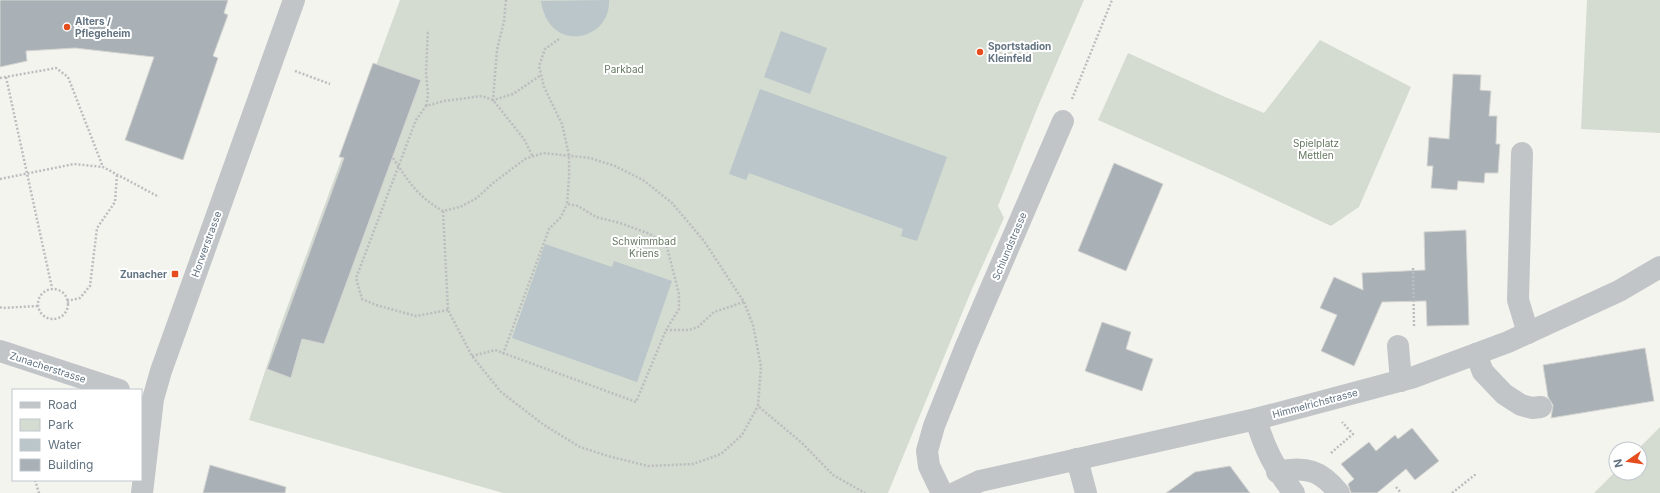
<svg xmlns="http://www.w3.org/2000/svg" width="1660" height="493" font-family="Inter,sans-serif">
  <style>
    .green { fill: #d4dbd0 }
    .water { fill: #bac6ca }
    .building { fill: #a9b1b6; stroke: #d5d5d2 }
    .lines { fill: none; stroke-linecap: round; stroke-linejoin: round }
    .path { stroke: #bbbdbf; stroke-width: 2.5; stroke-dasharray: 2 2; stroke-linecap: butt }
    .minor { stroke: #c1c5c8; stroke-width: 22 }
    .poi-dot { fill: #e54d1e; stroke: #fff; stroke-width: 1.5 }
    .labels { text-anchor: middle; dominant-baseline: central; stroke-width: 4; stroke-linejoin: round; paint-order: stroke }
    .poi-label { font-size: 10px; font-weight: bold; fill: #627381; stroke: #fff; text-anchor: start }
    .park-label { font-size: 10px; fill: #667861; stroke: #fff }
    .street-label { font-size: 10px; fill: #627381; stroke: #fff }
  </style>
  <rect width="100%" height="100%" fill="#f4f4ef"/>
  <g class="green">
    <polygon points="400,0 1084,0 1039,104 998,206 1004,218 972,289 888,493 503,493 249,420 278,332"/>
    <polygon points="1587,0 1660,0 1660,133 1581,129"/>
    <polygon points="1320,40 1411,87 1359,207 1331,226 1229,178 1098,120 1128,53 1225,97 1264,113"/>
    <polygon points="1660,427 1660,493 1594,493 1616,471 1616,473 1640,473 1640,449 1638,449"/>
  </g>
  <g class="water">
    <path d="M609 0C611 41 549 55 541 1Z"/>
    <polygon points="781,31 827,48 810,94 764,77"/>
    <polygon points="760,89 947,157 917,241 901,236 903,229 749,173 746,180 729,174"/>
    <polygon points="545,244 612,267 614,261 672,281 637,382 512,338"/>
  </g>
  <g class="building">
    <polygon points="0,0 228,0 224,13 228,15 213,56 218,58 183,160 125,140 154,57 75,48 26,51 27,61 0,67"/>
    <polygon points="373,63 421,80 324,344 302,339 291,378 267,369 344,158 339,157"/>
    <polygon points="1453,74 1481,75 1480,90 1491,91 1489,116 1497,116 1496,144 1500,144 1498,173 1485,173 1484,183 1458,181 1457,190 1431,188 1433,166 1427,166 1429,137 1449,139"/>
    <polygon points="1114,163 1163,184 1126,271 1078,251"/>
    <polygon points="1466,230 1469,325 1427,326 1426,301 1382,302 1354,366 1321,351 1337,315 1320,308 1334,277 1363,290 1362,273 1425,270 1424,232"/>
    <polygon points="1102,322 1131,332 1126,349 1153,359 1142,391 1085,371"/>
    <polygon points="1645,348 1654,401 1551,418 1553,405 1548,397 1543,365"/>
    <polygon points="1412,428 1439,461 1415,480 1406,469 1377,493 1351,493 1348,484 1354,479 1341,464 1369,442 1376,451 1395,435 1398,439"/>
    <polygon points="210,465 286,487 285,493 203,493"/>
    <polygon points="1230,466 1250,493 1166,493 1195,472"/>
  </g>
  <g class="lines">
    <g class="path">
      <polyline points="506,0 504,21 497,50 493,100 513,94 541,75"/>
      <polyline points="559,39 545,49 539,66 544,87 562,124 569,155 569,178 567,204 578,206 596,217 620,223 650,234 667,247 679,294 679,309 666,330"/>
      <polyline points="295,71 330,84"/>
      <polyline points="6,77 52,288"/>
      <polyline points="0,78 56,68 68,77 103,167"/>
      <polyline points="1072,99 1112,0"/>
      <polyline points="426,106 428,95 426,72 428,30"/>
      <path d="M393 158C408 181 418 197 443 211L460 207 477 198 493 183 525 159 543 153 590 158 615 166 643 180 672 203 704 241 744 302 753 325 761 366 758 406 802 443 833 475 865 493"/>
      <polyline points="0,179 74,164 103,167 159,197"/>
      <polyline points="443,211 448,310 472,356 501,392 544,425 580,447 608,456 648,466 693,464 721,454 742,435 758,406"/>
      <polyline points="1413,268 1414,327"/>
      <circle cx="53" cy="304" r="15"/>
      <polyline points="67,301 80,298 90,286 97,228 115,202 117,175"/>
      <polyline points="0,307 2,308 38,306"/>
      <polyline points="448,310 416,316 376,305 362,299 356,278 416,120 426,106 444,101 482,96 493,100 524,139 533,157"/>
      <polyline points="503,354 549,229 561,217 567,204"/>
      <polyline points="472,356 495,350 636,402 666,330 689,330 698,327 714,312 744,302"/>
      <polyline points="1331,453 1353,434 1342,422"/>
      <polyline points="35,480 39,493"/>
      <polyline points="1396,487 1401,493"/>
      <polyline points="1452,493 1476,474"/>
    </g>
    <g class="minor">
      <polyline points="1522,153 1518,300 1528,333"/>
      <polyline points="1398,346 1401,381"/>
      <polyline points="0,351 119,390"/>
      <polyline points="1476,354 1483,372 1504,394 1521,405 1532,408 1541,407"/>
      <path d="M1256 419C1264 448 1275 469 1294 493"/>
      <polyline points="1077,459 1086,493"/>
      <path d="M1277 472C1306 466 1321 470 1339 493"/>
      <polyline points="142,493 153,399 161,371 294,0"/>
      <polyline points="942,493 929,466 927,451 934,426 966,346 1063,121"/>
      <polyline points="955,493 980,481 1256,419 1414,377 1508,342 1619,291 1660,267"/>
    </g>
  </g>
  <g class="poi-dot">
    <circle cx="67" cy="27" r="4"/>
    <circle cx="980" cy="52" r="4"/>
    <rect x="171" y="270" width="8" height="8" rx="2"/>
  </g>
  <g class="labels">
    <g class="poi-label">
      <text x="75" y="21">Alters /<tspan x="75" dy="12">Pflegeheim</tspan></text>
      <text x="988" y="46">Sportstadion<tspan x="988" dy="12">Kleinfeld</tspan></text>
      <text x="167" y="274" text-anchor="end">Zunacher</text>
    </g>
    <g class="park-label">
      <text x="624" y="69">Parkbad</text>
      <text x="1316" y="143">Spielplatz<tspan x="1316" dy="12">Mettlen</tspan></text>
      <text x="644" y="241">Schwimmbad<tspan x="644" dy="12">Kriens</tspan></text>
    </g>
    <g class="street-label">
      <text transform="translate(206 244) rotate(-70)">Horwerstrasse</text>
      <text transform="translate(1009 246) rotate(-67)">Schlundstrasse</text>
      <text transform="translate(48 367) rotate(18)">Zunacherstrasse</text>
      <text transform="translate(1315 403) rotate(-15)">Himmelrichstrasse</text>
    </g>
  </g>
  <rect x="12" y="389" width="130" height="92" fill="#ffffff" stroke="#c0c7cd"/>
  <rect x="20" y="402" width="20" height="6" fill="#c1c5c8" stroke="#c0c7cd"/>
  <text x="48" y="409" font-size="12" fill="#627381">Road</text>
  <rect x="20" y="419" width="20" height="12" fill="#d4dbd0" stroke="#c0c7cd"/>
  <text x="48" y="429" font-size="12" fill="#627381">Park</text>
  <rect x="20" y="439" width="20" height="12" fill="#bac6ca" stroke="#c0c7cd"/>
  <text x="48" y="449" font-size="12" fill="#627381">Water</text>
  <rect x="20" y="459" width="20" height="12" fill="#a9b1b6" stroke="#c0c7cd"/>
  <text x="48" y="469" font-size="12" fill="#627381">Building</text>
  <g transform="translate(1628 461) rotate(257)"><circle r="19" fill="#ffffff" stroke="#c0c7cd"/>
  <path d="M0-3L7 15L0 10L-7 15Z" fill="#e54d1e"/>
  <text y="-6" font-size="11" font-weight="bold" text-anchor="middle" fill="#627381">N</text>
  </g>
</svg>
